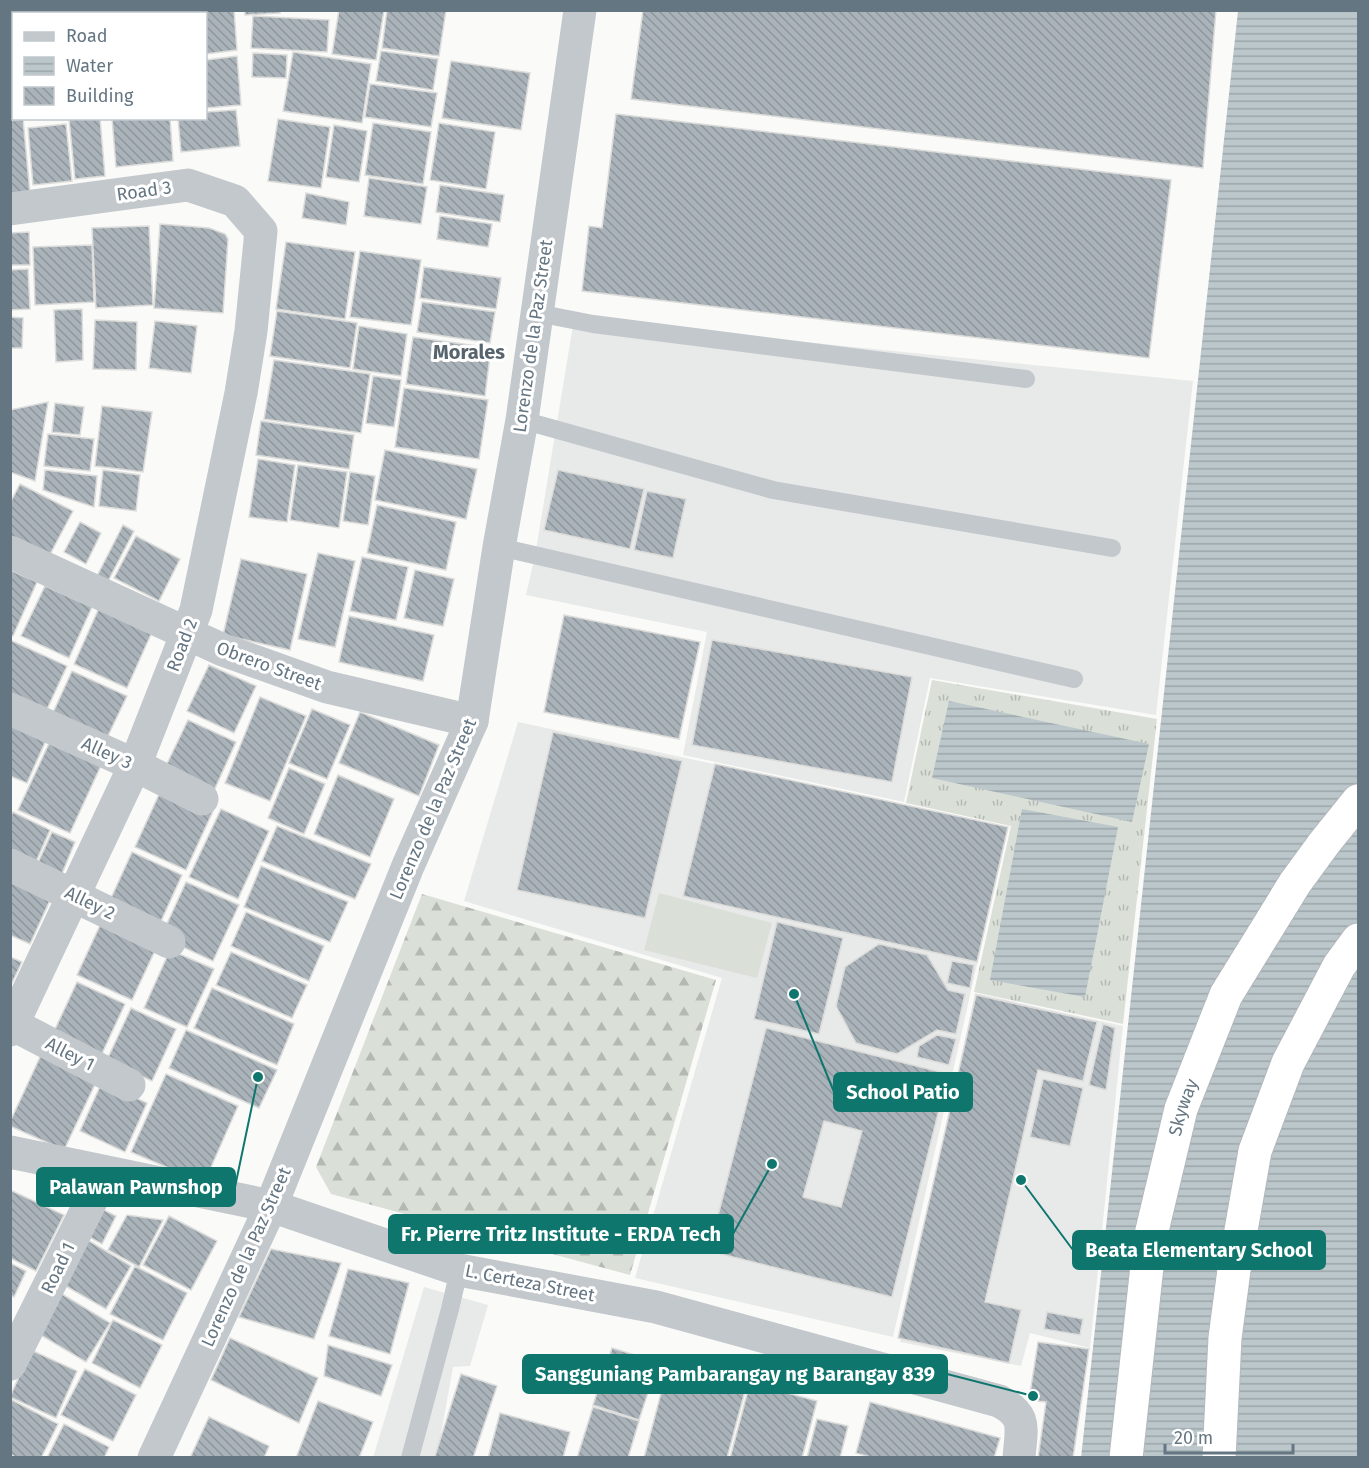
<svg xmlns="http://www.w3.org/2000/svg" width="1369" height="1468" font-family="'Fira Sans',sans-serif">
  <style>
    .built { fill: #e8e9e9 }
    .grass { fill: url(#grass-tufts) }
    .forest { fill: url(#forest-firs) }
    .pitch { fill: #dadfd7 }
    .water { fill: url(#water-rules) }
    .building { fill: url(#building-back-hatch); stroke: #dcdcda; stroke-width: 1.5; fill-rule: evenodd }
    .lines { fill: none; stroke-linecap: round; stroke-linejoin: round }
    .highway-casing { stroke: #b4b9bd; stroke-width: 35 }
    .lane { stroke: #c3c8cc; stroke-width: 18 }
    .street { stroke: #c3c8cc; stroke-width: 33 }
    .highway { stroke: #fff; stroke-width: 33 }
    .labels { text-anchor: middle; dominant-baseline: central; stroke-width: 6; stroke-linejoin: round; paint-order: stroke }
    .street-label { font-size: 18px; fill: #657683; stroke: #fff }
    .neighbourhood-label { font-size: 20px; font-weight: bold; fill: #57646e; stroke: #fff }
    .leader { fill: none; stroke: #0f766e; stroke-width: 2 }
    .callout-dot { fill: #0f766e; stroke: #fff; stroke-width: 2 }
    .callout { fill: #0f766e; stroke: #0f766e; stroke-width: 2 }
    .callout-label { font-size: 20px; text-anchor: middle; font-weight: bold; fill: #fff }
  </style>
  <defs>
    <pattern id="grass-tufts" width="24" height="20" patternUnits="userSpaceOnUse" patternTransform="scale(1.5)"><rect width="24" height="20" fill="#dadfd7"/><path d="M3 7l-1-3M5 7V3M7 7l1-3M15 17l-1-3M17 17v-4M19 17l1-3" fill="none" stroke="#b4b9b4"/></pattern>
    <pattern id="forest-firs" width="22" height="20" patternUnits="userSpaceOnUse" patternTransform="scale(1.5)"><rect width="22" height="20" fill="#dadfd7"/><path d="M5 1l3.5 6h-7zM16 11l3.5 6h-7z" fill="#b4b9b4"/></pattern>
    <pattern id="water-rules" width="6" height="5" patternUnits="userSpaceOnUse" patternTransform="scale(1.5)"><rect width="6" height="5" fill="#bbc7cb"/><path d="M0 2.5h6" fill="none" stroke="#9ca6aa"/></pattern>
    <pattern id="building-back-hatch" width="6" height="6" patternUnits="userSpaceOnUse" patternTransform="scale(1.5)"><rect width="6" height="6" fill="#aab3b9"/><path d="M-1 5l2 2M0 0l6 6M5-1l2 2" fill="none" stroke="#8e969c"/></pattern>
  </defs>
  <rect width="100%" height="100%" fill="#fafaf8"/>
  <g class="built">
    <polygon points="574,319 1193,381 1156,715 930,678 904,802 683,755 707,632 526,595 535,556"/>
    <polygon points="518,722 1008,827 893,1337 635,1278 722,978 464,901"/>
    <polygon points="975,993 1123,1026 1090,1348 1030,1333 1021,1366 900,1342"/>
    <polygon points="424,1287 488,1305 470,1366 453,1367 438,1451 448,1457 373,1458"/>
  </g>
  <polygon class="grass" points="932,680 1157,719 1123,1024 974,992 1011,826 906,803"/>
  <polygon class="forest" points="422,894 716,980 630,1275 331,1194 316,1167"/>
  <polygon class="pitch" points="659,893 772,923 757,978 644,950"/>
  <g class="water">
    <polygon points="1238,11 1358,11 1358,1457 1081,1458"/>
    <polygon points="949,701 1149,744 1132,822 932,778"/>
    <polygon points="1022,809 1118,827 1085,997 990,980"/>
  </g>
  <g class="building">
    <polygon points="10,10 19,10 20,14 14,14 14,57 10,57"/>
    <rect x="23" y="10" width="65" height="4"/>
    <rect x="99" y="10" width="57" height="4"/>
    <polygon points="162,10 234,10 237,50 206,54 206,14 162,14"/>
    <polygon points="245,10 280,10 280,13 245,15"/>
    <polygon points="339,10 384,10 376,60 332,54"/>
    <polygon points="387,10 446,10 439,56 382,48"/>
    <polygon points="643,10 1216,10 1203,168 631,99"/>
    <polygon points="253,16 329,20 327,52 251,48"/>
    <polygon points="381,51 438,59 433,90 376,81"/>
    <polygon points="293,52 371,64 362,123 283,111"/>
    <polygon points="253,53 287,55 286,78 252,77"/>
    <polygon points="237,56 241,105 206,108 206,60"/>
    <polygon points="451,61 530,73 521,130 442,118"/>
    <polygon points="370,84 437,93 431,127 365,117"/>
    <polygon points="236,110 240,146 181,152 178,118 206,118 206,112"/>
    <polygon points="616,114 1171,180 1149,358 582,291 589,226 602,228"/>
    <polygon points="100,118 105,176 75,179 69,119"/>
    <polygon points="112,118 170,118 173,161 116,167"/>
    <polygon points="23,119 30,193 10,195 10,121"/>
    <polygon points="278,119 330,127 321,188 268,181"/>
    <polygon points="373,123 431,132 423,184 365,175"/>
    <polygon points="439,123 495,132 486,189 430,180"/>
    <polygon points="66,124 72,181 33,185 28,128"/>
    <polygon points="334,125 367,131 359,182 326,177"/>
    <polygon points="369,178 427,187 421,224 364,216"/>
    <polygon points="440,185 504,195 500,222 436,212"/>
    <polygon points="306,193 349,202 346,225 302,218"/>
    <polygon points="440,216 492,224 488,247 437,239"/>
    <polygon points="160,224 209,228 225,234 228,239 223,313 154,308"/>
    <polygon points="149,226 153,305 96,308 92,228"/>
    <polygon points="29,232 30,265 10,265 10,233"/>
    <polygon points="286,242 355,252 345,319 276,309"/>
    <polygon points="92,245 94,302 35,305 33,247"/>
    <polygon points="360,251 421,260 411,325 350,317"/>
    <polygon points="424,267 501,278 496,309 420,298"/>
    <polygon points="28,269 30,309 10,310 10,270"/>
    <polygon points="422,302 495,312 490,343 417,332"/>
    <polygon points="82,309 83,360 56,362 54,310"/>
    <polygon points="277,311 357,323 350,368 270,356"/>
    <polygon points="10,317 23,318 22,348 10,348"/>
    <polygon points="95,320 137,322 136,370 93,369"/>
    <polygon points="155,321 197,326 191,373 149,368"/>
    <polygon points="359,326 407,334 401,376 353,369"/>
    <polygon points="413,337 491,348 485,396 406,384"/>
    <polygon points="274,360 370,374 361,433 264,419"/>
    <polygon points="373,376 401,380 394,427 366,423"/>
    <polygon points="404,388 488,400 479,459 395,447"/>
    <polygon points="48,402 35,481 10,472 10,410"/>
    <polygon points="55,403 84,407 80,435 52,432"/>
    <polygon points="102,406 152,412 143,472 95,466"/>
    <polygon points="261,421 354,435 349,469 256,455"/>
    <polygon points="48,434 94,439 90,471 44,466"/>
    <polygon points="385,450 477,469 466,519 375,500"/>
    <polygon points="258,459 295,465 287,522 249,517"/>
    <polygon points="298,465 347,472 339,528 290,520"/>
    <polygon points="45,470 97,476 94,507 43,490"/>
    <polygon points="103,470 140,475 136,511 99,506"/>
    <polygon points="558,470 644,489 630,549 544,530"/>
    <polygon points="350,472 375,476 368,525 343,521"/>
    <polygon points="20,484 73,511 47,560 10,541 10,503"/>
    <polygon points="647,491 686,499 673,558 634,550"/>
    <polygon points="377,505 456,522 446,570 367,553"/>
    <polygon points="80,522 101,533 86,564 64,552"/>
    <polygon points="123,525 134,531 105,587 94,582"/>
    <polygon points="136,536 180,559 159,601 114,578"/>
    <polygon points="318,553 355,561 335,647 298,639"/>
    <polygon points="362,557 408,567 396,620 350,611"/>
    <polygon points="241,559 307,574 290,650 223,635"/>
    <polygon points="10,570 37,582 13,636 10,634"/>
    <polygon points="415,570 454,579 443,626 404,618"/>
    <polygon points="45,586 92,607 69,658 21,636"/>
    <polygon points="99,608 152,632 127,688 74,664"/>
    <polygon points="564,615 700,642 679,739 544,712"/>
    <polygon points="349,616 434,635 423,681 339,662"/>
    <polygon points="10,640 67,666 42,720 10,705"/>
    <polygon points="712,640 912,677 892,782 692,745"/>
    <polygon points="209,665 256,686 234,733 187,711"/>
    <polygon points="72,671 127,696 105,742 51,717"/>
    <polygon points="260,697 306,716 270,801 225,783"/>
    <polygon points="312,709 350,725 327,779 289,763"/>
    <polygon points="360,712 439,745 419,796 339,763"/>
    <polygon points="188,720 236,742 212,795 163,772"/>
    <polygon points="14,723 47,738 27,783 10,776 10,730"/>
    <polygon points="553,732 682,761 645,918 517,890"/>
    <polygon points="53,735 104,759 70,833 18,810"/>
    <polygon points="715,764 1008,827 977,962 683,896"/>
    <polygon points="289,768 325,784 304,834 268,818"/>
    <polygon points="338,775 394,799 370,857 314,834"/>
    <polygon points="162,788 213,811 186,870 135,847"/>
    <polygon points="221,809 269,831 238,899 189,877"/>
    <polygon points="13,812 50,830 35,864 10,852 10,818"/>
    <polygon points="277,826 371,864 355,899 262,861"/>
    <polygon points="52,832 75,842 61,876 37,865"/>
    <polygon points="132,852 182,875 157,930 107,907"/>
    <polygon points="261,866 348,902 330,942 244,907"/>
    <polygon points="10,880 51,898 30,944 10,935"/>
    <polygon points="186,882 239,905 213,961 161,937"/>
    <polygon points="246,912 324,946 309,981 231,946"/>
    <polygon points="103,919 158,944 132,1000 77,975"/>
    <polygon points="777,922 843,938 819,1034 754,1019"/>
    <polygon points="879,944 927,955 948,990 965,994 956,1034 937,1030 897,1054 856,1043 836,1006 845,967"/>
    <polygon points="170,950 214,969 187,1027 144,1008"/>
    <polygon points="231,952 307,985 292,1018 216,985"/>
    <polygon points="10,957 22,962 10,987"/>
    <polygon points="952,961 974,965 970,988 947,983"/>
    <polygon points="77,982 125,1004 99,1060 51,1038"/>
    <polygon points="212,988 294,1024 277,1065 194,1028"/>
    <polygon points="976,995 1097,1022 1083,1081 1038,1070 985,1302 1021,1310 1009,1363 898,1338"/>
    <polygon points="131,1008 176,1029 152,1081 107,1060"/>
    <polygon points="1103,1024 1115,1028 1106,1090 1089,1085"/>
    <path d="M766 1028 948 1074 892 1297 709 1251ZM824 1121 862 1131 841 1207 803 1197Z"/>
    <polygon points="186,1030 277,1070 259,1108 169,1068"/>
    <polygon points="937,1035 956,1039 949,1065 917,1057 919,1046"/>
    <polygon points="41,1055 97,1080 64,1150 10,1126 10,1122"/>
    <polygon points="166,1074 238,1106 204,1183 131,1152"/>
    <polygon points="1043,1079 1083,1088 1070,1146 1030,1137"/>
    <polygon points="102,1082 147,1103 125,1152 80,1131"/>
    <polygon points="10,1190 64,1215 36,1271 10,1258"/>
    <polygon points="98,1207 116,1216 102,1244 84,1234"/>
    <polygon points="127,1215 163,1220 139,1267 108,1250"/>
    <polygon points="169,1216 217,1241 191,1290 143,1265"/>
    <polygon points="81,1236 131,1266 106,1309 55,1280"/>
    <polygon points="271,1249 341,1263 314,1339 239,1317"/>
    <polygon points="10,1263 26,1271 14,1297 10,1295"/>
    <polygon points="135,1266 187,1293 163,1340 110,1314"/>
    <polygon points="348,1269 409,1283 390,1354 329,1336"/>
    <polygon points="57,1291 110,1323 86,1362 34,1331"/>
    <polygon points="1047,1312 1083,1319 1080,1335 1044,1329"/>
    <polygon points="113,1320 162,1345 140,1388 92,1363"/>
    <polygon points="230,1338 318,1378 299,1423 211,1380"/>
    <polygon points="1038,1342 1089,1349 1073,1458 1038,1458 1046,1402 1029,1400"/>
    <polygon points="328,1345 392,1365 381,1396 324,1376"/>
    <polygon points="612,1348 658,1362 639,1420 593,1405"/>
    <polygon points="31,1350 77,1371 56,1418 10,1397"/>
    <polygon points="670,1359 748,1380 727,1458 644,1458"/>
    <polygon points="85,1369 136,1395 113,1441 61,1415"/>
    <polygon points="461,1374 497,1386 473,1458 438,1458 435,1456"/>
    <polygon points="750,1383 817,1401 802,1458 730,1458"/>
    <polygon points="10,1399 58,1424 41,1458 17,1458 10,1454"/>
    <polygon points="318,1401 373,1422 359,1458 296,1458"/>
    <polygon points="870,1402 1000,1438 994,1458 874,1458 856,1453"/>
    <polygon points="593,1407 639,1421 628,1458 577,1458"/>
    <polygon points="500,1413 570,1432 563,1458 488,1458"/>
    <polygon points="209,1417 269,1446 264,1458 190,1458"/>
    <polygon points="817,1419 848,1426 840,1458 807,1458"/>
    <polygon points="64,1424 109,1447 104,1458 47,1458"/>
  </g>
  <g class="lines">
    <g class="highway-casing">
      <g id="highway">
        <path id="s1" d="M1126 1458 1150 1239 1181 1109 1226 995 1295 883 1325 842 1358 801"/>
        <polyline points="1219,1458 1225,1338 1234,1270 1255,1151 1288,1063 1339,966 1358,940"/>
      </g>
    </g>
    <g class="lane">
      <polyline points="537,313 593,324 1026,379"/>
      <polyline points="522,420 773,490 1112,548"/>
      <polyline points="499,547 1074,679"/>
      <polyline points="410,1458 450,1309 459,1270"/>
    </g>
    <g class="street">
      <polyline points="10,209 188,185 235,201 261,231 251,331 241,393 196,610 135,765 10,1030"/>
      <polyline points="10,552 223,650 327,687 472,721"/>
      <polyline points="10,709 135,765 202,799"/>
      <polyline points="10,865 169,942"/>
      <polyline points="10,1023 129,1085"/>
      <path d="M10 1152 271 1206 459 1270 656 1307 999 1401C1028 1416 1021 1428 1019 1458"/>
      <polyline points="10,1364 105,1173"/>
      <polyline points="154,1458 271,1206 408,866 472,721 499,547 522,420 580,10"/>
    </g>
    <use href="#highway" class="highway"/>
  </g>
  <g class="labels">
    <g class="street-label">
      <text transform="translate(144 191) rotate(-8)">Road 3</text>
      <text transform="translate(533 336) rotate(-82)">Lorenzo de la Paz Street</text>
      <text transform="translate(182 645) rotate(-69)">Road 2</text>
      <text transform="translate(269 666) rotate(20)">Obrero Street</text>
      <text transform="translate(107 753) rotate(24)">Alley 3</text>
      <text transform="translate(433 809) rotate(-67)">Lorenzo de la Paz Street</text>
      <text transform="translate(90 903) rotate(26)">Alley 2</text>
      <text transform="translate(70 1054) rotate(27)">Alley 1</text>
      <text stroke="none"><textPath href="#s1" startOffset="356">Skyway</textPath></text>
      <text transform="translate(246 1257) rotate(-66)">Lorenzo de la Paz Street</text>
      <text transform="translate(58 1268) rotate(-64)">Road 1</text>
      <text transform="translate(530 1283) rotate(11)">L. Certeza Street</text>
    </g>
    <g class="neighbourhood-label">
      <text x="469" y="352">Morales</text>
    </g>
  </g>
  <path class="leader" d="M794 994L834 1092M258 1077L235 1187M772 1164L733 1234M1021 1180L1073 1250M1033 1396L947 1374"/>
  <g class="callout-dot">
    <circle cx="794" cy="994" r="6"/>
    <circle cx="258" cy="1077" r="6"/>
    <circle cx="772" cy="1164" r="6"/>
    <circle cx="1021" cy="1180" r="6"/>
    <circle cx="1033" cy="1396" r="6"/>
  </g>
  <g class="callout">
    <rect x="834" y="1073" width="138" height="38" rx="6"/>
    <rect x="37" y="1168" width="198" height="38" rx="6"/>
    <rect x="389" y="1215" width="344" height="38" rx="6"/>
    <rect x="1073" y="1231" width="252" height="38" rx="6"/>
    <rect x="523" y="1355" width="424" height="38" rx="6"/>
  </g>
  <g class="callout-label">
    <text x="903" y="1099">School Patio</text>
    <text x="136" y="1194">Palawan Pawnshop</text>
    <text x="561" y="1241">Fr. Pierre Tritz Institute - ERDA Tech</text>
    <text x="1199" y="1257">Beata Elementary School</text>
    <text x="735" y="1381">Sangguniang Pambarangay ng Barangay 839</text>
  </g>
  <rect width="1369" height="1468" fill="none" stroke="#657683" stroke-width="24"/>
  <rect x="12" y="12" width="195" height="108" fill="#ffffff" stroke="#c1c8cd" stroke-width="1.5"/>
  <rect x="24" y="32" width="30" height="9" fill="#c3c8cc" stroke="#c1c8cd" stroke-width="1.5"/>
  <text x="66" y="42" font-size="18" fill="#657683">Road</text>
  <rect x="24" y="57" width="30" height="18" fill="url(#water-rules)" stroke="#c1c8cd" stroke-width="1.5"/>
  <text x="66" y="72" font-size="18" fill="#657683">Water</text>
  <rect x="24" y="87" width="30" height="18" fill="url(#building-back-hatch)" stroke="#c1c8cd" stroke-width="1.5"/>
  <text x="66" y="102" font-size="18" fill="#657683">Building</text>
  <path d="M1165 1444v9h128v-9" fill="none" stroke="#657683" stroke-width="3"/>
  <text x="1174" y="1444" font-size="18" fill="#657683" stroke="#ffffff" stroke-width="4.5" paint-order="stroke">20 m</text>
</svg>
